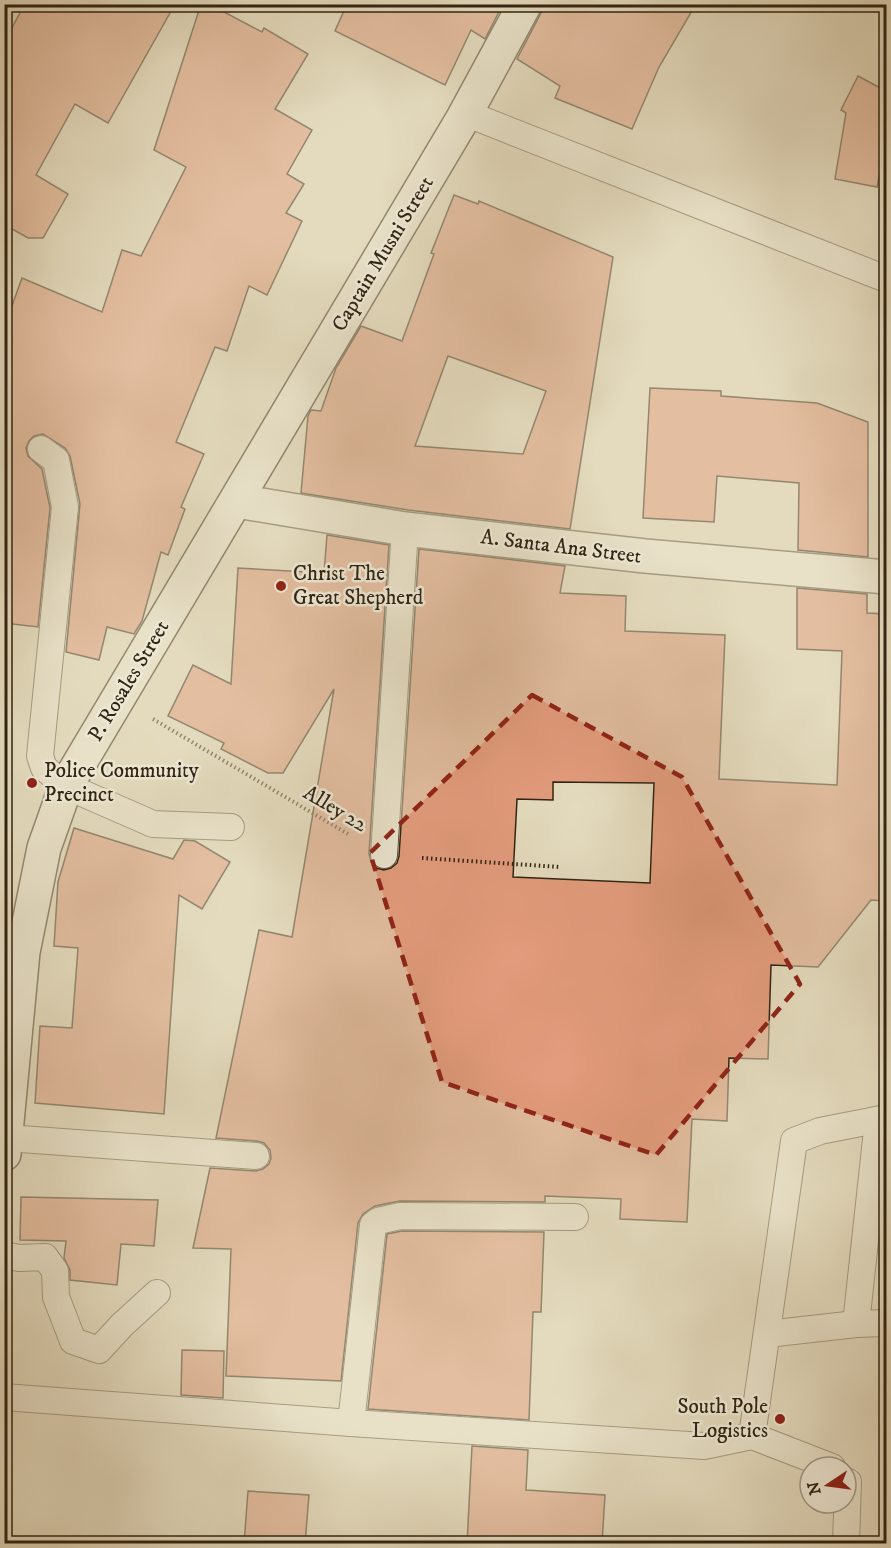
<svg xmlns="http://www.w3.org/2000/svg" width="891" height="1548" font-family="'IM FELL DW Pica',serif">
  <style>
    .building { fill: #e39c7d; stroke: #312412; stroke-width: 1.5; fill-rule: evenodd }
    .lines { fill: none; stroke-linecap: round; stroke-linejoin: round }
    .lane-casing { stroke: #5e523d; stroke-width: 28 }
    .street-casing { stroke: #5e523d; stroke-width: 36 }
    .secondary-casing { stroke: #312412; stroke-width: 36 }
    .path { stroke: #312412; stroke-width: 4; stroke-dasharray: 1.5 3; stroke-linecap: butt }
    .lane { stroke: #ede8d5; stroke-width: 26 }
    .street { stroke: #ede8d5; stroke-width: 33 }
    .secondary { stroke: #ede8d5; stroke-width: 33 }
    .marked { fill: none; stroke: #8f2418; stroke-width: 4.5; stroke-dasharray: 12 8; stroke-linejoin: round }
    .poi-dot { fill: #8f2418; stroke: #ede8d5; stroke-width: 2 }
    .labels { text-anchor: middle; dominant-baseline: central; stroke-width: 5; stroke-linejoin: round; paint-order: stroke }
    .street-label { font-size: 21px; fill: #312412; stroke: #ede8d5 }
    .poi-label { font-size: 21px; fill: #312412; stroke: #ede8d5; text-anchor: start }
  </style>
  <rect width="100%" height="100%" fill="#e4dbbe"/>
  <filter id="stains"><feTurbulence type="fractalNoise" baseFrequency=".00333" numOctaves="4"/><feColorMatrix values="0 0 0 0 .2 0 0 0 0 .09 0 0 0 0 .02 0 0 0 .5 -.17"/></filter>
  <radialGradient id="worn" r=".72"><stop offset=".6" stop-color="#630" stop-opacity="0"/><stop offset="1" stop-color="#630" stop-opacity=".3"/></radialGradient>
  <g class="building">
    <polygon points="25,4 175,4 108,123 75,104 36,175 68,194 43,238 28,238 7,226 4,230 4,42"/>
    <polygon points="201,4 209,4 262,32 264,28 308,54 275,109 312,130 287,174 304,184 286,213 302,221 267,295 249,286 227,351 215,347 176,442 204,454 181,507 185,509 168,555 161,552 142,621 134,634 107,627 99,660 66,652 80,504 70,456 65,448 43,434 34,436 29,441 26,448 28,456 42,469 50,508 38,627 4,623 4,328 22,278 102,312 122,250 141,256 186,167 154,150"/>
    <polygon points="347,4 503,4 485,39 471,30 445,85 335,31"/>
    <polygon points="544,4 696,4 659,67 632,129 555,98 560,86 517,59 541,13"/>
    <polygon points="858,76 886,91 886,138 877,187 835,179 846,113 841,110"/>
    <path d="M454 195 478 204 479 201 613 257 570 529 408 510 301 493 308 416 311 410 321 411 336 368 361 326 402 341 434 254 431 253ZM448 356 546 391 523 454 415 446Z"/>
    <polygon points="650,388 721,391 721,396 817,403 868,422 868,557 798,550 799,483 717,476 714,522 643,518"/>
    <path d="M327 535 389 545 369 854 371 862 376 868 384 870 391 868 397 863 399 856 419 549 565 566 560 593 626 596 625 631 725 635 719 779 837 785 842 651 797 649V588L867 594V613L886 614V901L871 900 818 967 771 965 768 1059 729 1058 727 1121 692 1119 687 1222 620 1219 621 1199 545 1196V1202L400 1201 375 1206 363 1214 358 1223 341 1381 226 1376 231 1249 193 1248 210 1168 256 1171 263 1169 269 1164 271 1158 270 1150 264 1143 257 1141 216 1138 259 930 292 937 334 689 283 773H268L221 749 224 743 168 716 193 665 231 684 238 568 324 573ZM553 782 654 783 650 883 513 877 517 799 553 800Z"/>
    <polygon points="74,828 173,859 184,840 195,841 230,862 202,909 179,895 164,1114 35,1103 40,1026 72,1028 78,948 54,946 58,882"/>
    <polygon points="21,1197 158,1200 154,1246 121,1244 117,1285 70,1280 70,1270 64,1258 66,1241 20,1240"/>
    <polygon points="402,1231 544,1232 541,1312 533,1312 529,1420 368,1409 387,1234"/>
    <polygon points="182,1350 224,1351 223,1398 181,1395"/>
    <polygon points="472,1446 528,1450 526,1490 605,1495 602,1544 467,1544"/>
    <polygon points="248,1491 309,1495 305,1544 244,1544"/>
  </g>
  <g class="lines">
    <g class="lane-casing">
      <g id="lane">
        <polyline points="465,113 886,279"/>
        <polyline points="41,449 56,460 65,507 40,756 44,768 66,786 153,824 231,827"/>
        <polyline points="384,855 405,529"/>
        <polyline points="7,1138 256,1156"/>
        <polyline points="4,1255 19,1258 45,1257 55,1271 56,1297 73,1341 99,1350 122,1325 157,1293"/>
        <polyline points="856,1324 878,1121"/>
        <polyline points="767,1334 856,1324 886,1323"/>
        <polyline points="4,1397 351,1423 704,1446 752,1436 794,1141 820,1131 886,1118"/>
        <polyline points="351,1423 373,1225 378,1221 400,1216 575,1217"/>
        <polyline points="752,1436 832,1467"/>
        <polyline points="846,1481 848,1482 846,1544"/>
      </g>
    </g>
    <g class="street-casing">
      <polyline id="street" points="237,501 405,529 645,556 886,577"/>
    </g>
    <g class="secondary-casing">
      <polyline id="secondary" points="4,1154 23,952 44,848 66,786 462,120 525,4"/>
    </g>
    <g class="path">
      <polyline points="153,719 348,834"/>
      <polyline points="422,858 560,867"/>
    </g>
    <use href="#lane" class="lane"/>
    <use href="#street" class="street"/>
    <use href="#secondary" class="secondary"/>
  </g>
  <path d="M0 0H891V1548H0ZM532 695 682 777 800 984 656 1155 442 1082 370 853Z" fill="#e4dbbe" fill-opacity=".55" fill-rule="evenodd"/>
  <path class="marked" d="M532 695 682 777 800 984 656 1155 442 1082 370 853Z"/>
  <g class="poi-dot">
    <circle cx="281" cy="586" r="6"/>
    <circle cx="32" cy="783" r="6"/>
    <circle cx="780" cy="1419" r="6"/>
  </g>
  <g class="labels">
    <g class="street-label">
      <text transform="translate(383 254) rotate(-59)">Captain Musni Street</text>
      <text transform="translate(561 547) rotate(7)">A. Santa Ana Street</text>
      <text transform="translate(129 681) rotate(-59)">P. Rosales Street</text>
      <text transform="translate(335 809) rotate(31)">Alley 22</text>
    </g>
    <g class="poi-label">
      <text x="293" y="574">Christ The<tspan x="293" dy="24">Great Shepherd</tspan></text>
      <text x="44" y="771">Police Community<tspan x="44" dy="24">Precinct</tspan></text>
      <text x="768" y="1407" text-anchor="end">South Pole<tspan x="768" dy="24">Logistics</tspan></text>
    </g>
  </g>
  <rect width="891" height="1548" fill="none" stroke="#e4dbbe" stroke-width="24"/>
  <rect x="6" y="6" width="879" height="1536" fill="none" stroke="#312412" stroke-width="3"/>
  <rect x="12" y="12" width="867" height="1524" fill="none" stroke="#312412" stroke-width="1.5"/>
  <g transform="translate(828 1485) rotate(257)"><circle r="28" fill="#ede8d5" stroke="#a29a87" stroke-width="1.5"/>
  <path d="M0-4.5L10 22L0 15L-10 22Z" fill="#8f2418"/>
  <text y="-9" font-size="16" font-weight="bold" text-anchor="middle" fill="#312412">N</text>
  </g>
  <rect width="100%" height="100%" filter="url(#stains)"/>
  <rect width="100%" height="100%" fill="url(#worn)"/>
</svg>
